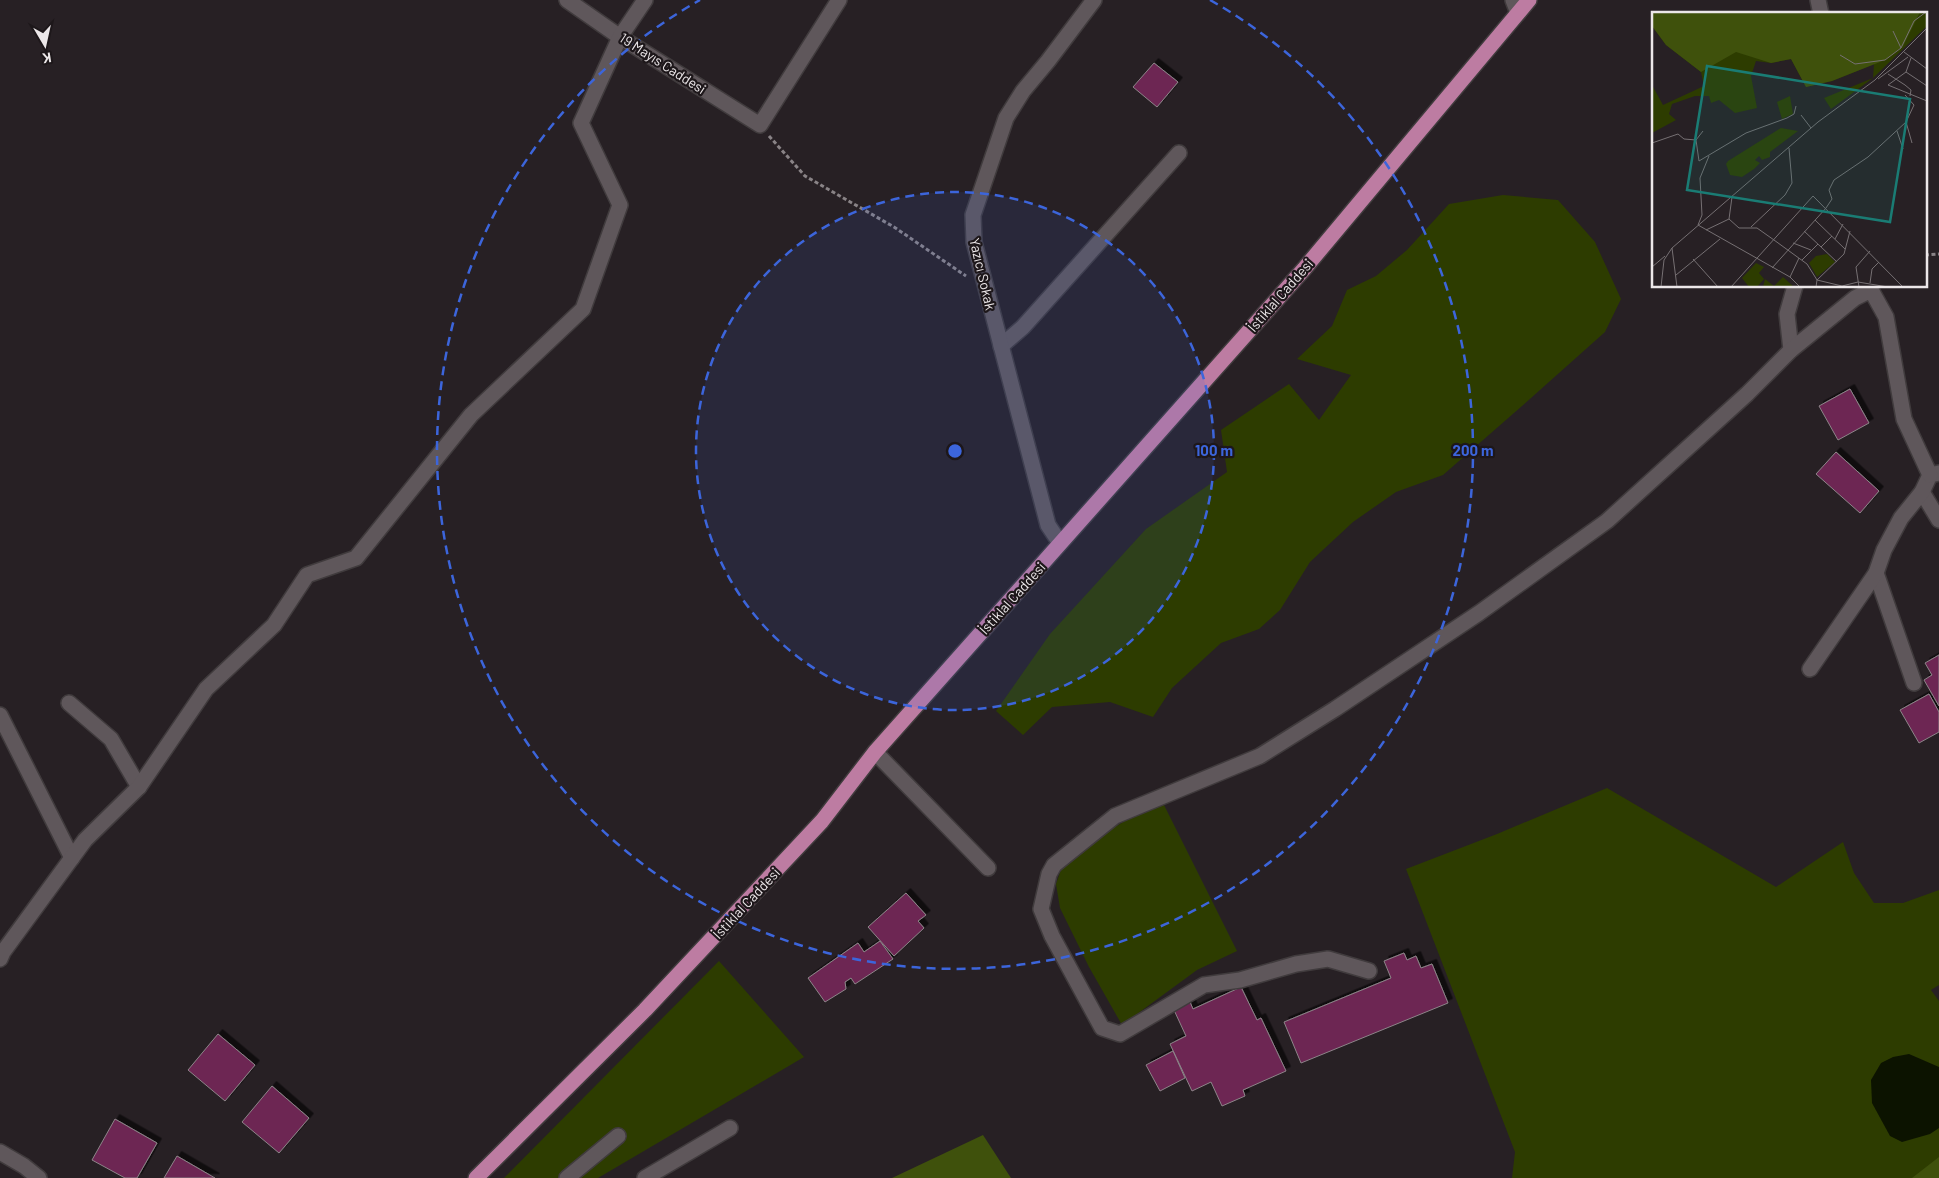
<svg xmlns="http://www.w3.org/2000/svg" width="1939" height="1178" font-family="Barlow,sans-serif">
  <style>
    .green { fill: #2d3c00 }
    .forest { fill: #3f510c }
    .water { fill: #0c1300 }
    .building { fill: #6d2553; stroke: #8d8589; filter: url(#shadow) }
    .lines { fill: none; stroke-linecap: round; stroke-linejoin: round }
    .minor-casing { stroke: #403b3d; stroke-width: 18 }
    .major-casing { stroke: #403b3d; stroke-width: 18 }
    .path { stroke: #898386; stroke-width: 3; stroke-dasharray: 4 2.5; stroke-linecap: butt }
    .minor { stroke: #5f575b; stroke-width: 15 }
    .major { stroke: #bd7ca2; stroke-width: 15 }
    .ring { fill: none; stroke: #3c65db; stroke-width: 2.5; stroke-dasharray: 9 6 }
    .labels { text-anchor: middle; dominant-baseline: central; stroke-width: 4.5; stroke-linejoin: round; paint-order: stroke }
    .street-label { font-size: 14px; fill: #ece7e9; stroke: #1d171a }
    .inset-road { fill: none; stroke: #767073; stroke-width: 1 }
    .view { fill: #1a7c74; fill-opacity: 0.15; stroke: #1a7c74; stroke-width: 2.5 }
    .inset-edge { fill: none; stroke: #ece7e9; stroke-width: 2.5 }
    .centre { fill: #3c65db; stroke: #1d171a; stroke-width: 2.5 }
    .ring-label { font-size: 15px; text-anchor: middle; font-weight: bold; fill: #3c65db; stroke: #1d171a; stroke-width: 4.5; stroke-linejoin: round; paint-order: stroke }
  </style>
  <defs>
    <filter id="shadow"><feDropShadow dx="4.5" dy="-4.5" stdDeviation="0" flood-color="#0009"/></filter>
  </defs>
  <rect width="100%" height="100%" fill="#272024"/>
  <g class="green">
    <polygon points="1503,195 1558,200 1595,242 1621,299 1605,332 1522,406 1443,475 1396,492 1353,522 1310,562 1280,610 1259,629 1221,643 1172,688 1153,717 1110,702 1052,707 1023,735 996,711 1050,634 1146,529 1227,472 1221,430 1289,384 1319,420 1351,375 1297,359 1332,326 1347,290 1376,276 1407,250 1449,204"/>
    <polygon points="1607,788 1776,887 1843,842 1854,873 1874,903 1903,903 1939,890 1939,985 1931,990 1939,1001 1939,1178 1512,1178 1515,1152 1406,869 1497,834"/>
    <polygon points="1161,799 1237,951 1197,970 1122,1025 1089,967 1060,908 1056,884 1063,864 1100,836"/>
    <polygon points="719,961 804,1057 598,1178 504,1178"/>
  </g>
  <g class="forest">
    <polygon points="983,1135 1011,1178 892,1178"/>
    <polygon points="1939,1157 1939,1178 1912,1178"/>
  </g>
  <polygon class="water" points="1909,1054 1939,1067 1939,1128 1930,1134 1902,1142 1890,1136 1872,1103 1871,1080 1881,1063 1893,1057"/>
  <g class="building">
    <polygon points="1154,63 1178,82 1157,107 1133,87"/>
    <polygon points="1850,389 1869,423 1838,440 1819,406"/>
    <polygon points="1836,452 1879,491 1860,513 1816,474"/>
    <polygon points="1939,655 1939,706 1924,680 1932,675 1925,663"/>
    <polygon points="1929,694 1939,712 1939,732 1919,743 1900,710"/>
    <polygon points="906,893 926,915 918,921 924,928 894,956 868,927"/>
    <polygon points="880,941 893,959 855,984 851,978 845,982 846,989 825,1002 808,978 858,943 864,952"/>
    <polygon points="1404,953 1407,960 1416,956 1421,968 1432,964 1448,1003 1301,1063 1284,1022 1391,978 1384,961"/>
    <polygon points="1241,987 1257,1020 1261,1018 1286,1071 1243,1090 1245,1096 1222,1106 1211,1082 1192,1091 1170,1044 1186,1036 1174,1010 1190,1002 1193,1009"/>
    <polygon points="218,1034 255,1065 225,1101 188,1070"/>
    <polygon points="1173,1051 1185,1078 1160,1091 1146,1065"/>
    <polygon points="272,1086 309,1118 279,1153 242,1122"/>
    <polygon points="115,1119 157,1143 137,1178 125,1178 92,1160"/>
    <polygon points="177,1156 215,1178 164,1178"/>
  </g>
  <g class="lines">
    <g class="minor-casing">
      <g id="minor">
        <polyline points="567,0 620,37 760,125 839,0"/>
        <polyline points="1513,0 1518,13"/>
        <polyline points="1818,0 1821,14"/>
        <polyline points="1001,346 1023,327 1179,153"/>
        <polyline points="1791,350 1787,314 1795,286"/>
        <polyline points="1922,492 1939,520"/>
        <polyline points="1060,543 1048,525 974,242 973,215 1006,118 1023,91 1048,61 1094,0"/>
        <polyline points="1876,573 1914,683"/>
        <polyline points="1810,669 1876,573 1884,550 1901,518 1922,492 1930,475 1939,473"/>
        <polyline points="69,703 111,739 139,787"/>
        <polyline points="0,715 72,858"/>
        <polyline points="875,752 988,868"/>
        <polyline points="0,959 3,952 85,840 139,787 206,689 274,625 307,575 356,558 471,415 583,309 620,205 581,123 620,37 645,0"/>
        <polyline points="1369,971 1328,959 1296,964 1240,980 1204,985 1120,1034 1102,1028 1052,936 1041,909 1049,874 1054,865 1115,816 1260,756 1335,709 1479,613 1607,521 1747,394 1791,350 1855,298 1871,290 1886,317 1904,419 1930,475"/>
        <polyline points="0,1152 24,1166 39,1178"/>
        <polyline points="567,1178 618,1136"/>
        <polyline points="645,1178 730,1128"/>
      </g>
    </g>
    <g class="major-casing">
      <polyline id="major" points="476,1178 645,1010 822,821 875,752 1304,269 1529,0"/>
    </g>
    <g class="path">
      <polyline points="769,136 805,176 894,227 966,276"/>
      <polyline points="1925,255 1939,254"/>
    </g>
    <use href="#minor" class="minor"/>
    <use href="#major" class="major"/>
  </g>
  <circle cx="955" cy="451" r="259" fill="#3c65db" fill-opacity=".12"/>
  <g class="ring">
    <circle cx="955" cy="451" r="259"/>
    <path d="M1210 0A518 518 0 1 1 700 0"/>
  </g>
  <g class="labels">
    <g class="street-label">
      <text transform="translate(663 63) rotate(33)">19 Mayıs Caddesi</text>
      <text transform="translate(983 274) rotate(77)">Yazıcı Sokak</text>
      <text transform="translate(1280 295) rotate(-49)">İstiklal Caddesi</text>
      <text transform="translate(1012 598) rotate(-48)">İstiklal Caddesi</text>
      <text transform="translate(746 903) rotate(-47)">İstiklal Caddesi</text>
    </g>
  </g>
  <g transform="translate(1652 12)">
    <rect width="275" height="275" fill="#272024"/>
    <path d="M0 0H275V14L221 66 179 97 172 86 221 66 222 52 180 69 154 75 139 47 119 51 104 49 99 64 105 96 83 101 67 88 59 91 57 84H43L20 92 17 102 24 108 0 121V73L11 93 52 74 49 60 14 33 0 14ZM138 84 141 102 130 107 125 90ZM129 116 146 119 118 140V145L110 148 107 144 103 148 108 151 102 157 90 165 78 163 74 152 76 149ZM175 242 183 250 165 265 157 251 164 244ZM104 251 112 255 107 261 112 267 105 275H97L90 266ZM131 265 142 275H111L113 267 122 274Z" fill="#2d3c00"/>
    <path d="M0 0H268L251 34 233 48 180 69 154 75 139 47 119 51 84 40 49 60 14 33 0 14Z" fill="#3f510c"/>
    <path class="inset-road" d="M241 19 249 36M252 40 275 57M188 43 203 52 233 48 249 36 262 9 274 0M259 46 254 60 236 73 275 89M254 60 275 74M236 62 253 73 259 78 258 84M226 67 256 45M149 103 159 116M254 110 260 131M245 119 251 137M44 128 47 149 94 121 135 106 142 102 144 94M0 131 26 122 32 127 44 128 51 119M57 144 48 166 50 203 46 213 138 265 148 275M80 185 77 207 87 216H105L122 228 155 252 165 268 190 274 206 270 236 275M163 208 193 237M99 215 133 183 140 171 137 136M54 218 77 207M152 219 185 250M183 227 191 212M141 231 159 238M169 235 180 224M20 236 25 275M41 247 66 275M150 248 166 232M0 255 13 244M120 256 174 196 180 187 177 178 182 168 216 145 254 110 262 93 253 83M24 263 68 227M138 265 147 246M218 271 220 257 227 250M9 275 12 248 20 236 166 110 223 68 275 16M79 275 161 184 251 275M164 275 165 268 192 242 198 219M207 275 204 255 218 239"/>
    <path class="view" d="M55 54 258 87 238 210 35 178Z"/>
    <rect width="275" height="275" class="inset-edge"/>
  </g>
  <circle cx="955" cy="451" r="8" class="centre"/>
  <g class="ring-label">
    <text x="1214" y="456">100 m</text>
    <text x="1473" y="456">200 m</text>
  </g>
  <g transform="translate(45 45) rotate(171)" stroke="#1d171a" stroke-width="4" paint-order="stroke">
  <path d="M0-4L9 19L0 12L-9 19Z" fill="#ece7e9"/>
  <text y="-8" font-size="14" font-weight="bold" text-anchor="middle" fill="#ece7e9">K</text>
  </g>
</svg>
